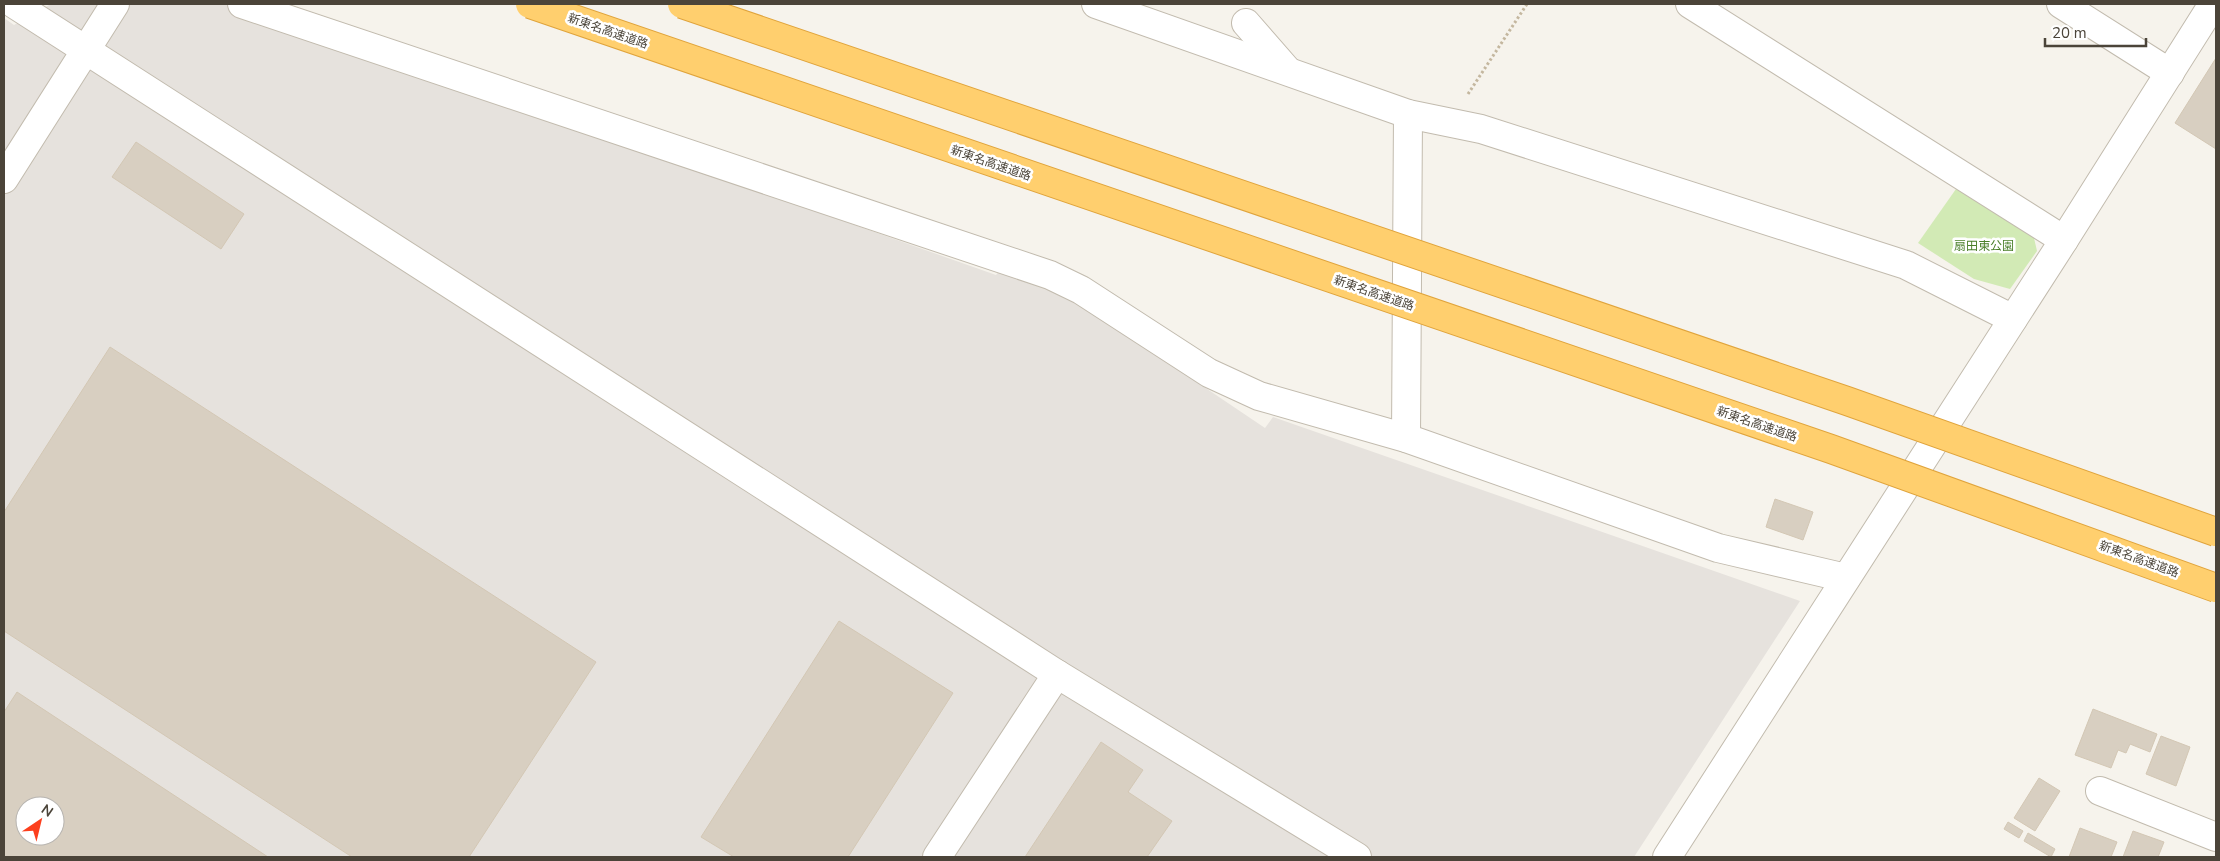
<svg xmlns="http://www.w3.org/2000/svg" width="2220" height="861" font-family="'Nunito Sans','Noto Sans JP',sans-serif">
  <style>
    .industrial { fill: #e6e2dd; fill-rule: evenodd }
    .green { fill: #d2eab5 }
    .building { fill: #d8cfc1; stroke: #d3c7b4; fill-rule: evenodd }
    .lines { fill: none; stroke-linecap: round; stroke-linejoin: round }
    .minor-casing { stroke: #c2bbae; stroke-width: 30 }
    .path { stroke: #c4b79f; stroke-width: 3; stroke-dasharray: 2.5 2.5; stroke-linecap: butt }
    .minor { stroke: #fff; stroke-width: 28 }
    .highway-bridge-casing { stroke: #e0a43c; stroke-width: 30; stroke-linecap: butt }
    .highway-bridge { stroke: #ffcf6e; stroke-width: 28 }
    .labels { text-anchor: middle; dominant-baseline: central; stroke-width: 5; stroke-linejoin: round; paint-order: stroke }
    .street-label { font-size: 12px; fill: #4b4439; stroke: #fff }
    .park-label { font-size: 12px; fill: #4a7f2a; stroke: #fff }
  </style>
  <rect width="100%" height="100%" fill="#f6f3ec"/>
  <path class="industrial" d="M51 4H230L996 275 1011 257 1265 428 1273 417 1800 601 1634 857H4V18L14 25ZM25 806H55V836H25Z"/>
  <polygon class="green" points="1956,189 2034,238 2037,251 2010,289 1974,279 1918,243"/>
  <g class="building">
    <polygon points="2216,58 2216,149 2175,123"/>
    <polygon points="136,142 244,214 221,249 112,177"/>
    <polygon points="110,347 596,662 469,857 352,857 4,631 4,512"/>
    <polygon points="1775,499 1813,512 1803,540 1766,527"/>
    <polygon points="839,621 953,693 848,857 734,857 701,837"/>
    <path d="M17 692 268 857H4V712ZM25 806H55V836H25Z"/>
    <polygon points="2093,709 2157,734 2150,752 2130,744 2126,753 2118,750 2111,768 2075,755"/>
    <polygon points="2161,736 2190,747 2176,786 2146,774"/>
    <polygon points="1101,742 1143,770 1128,792 1172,821 1147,857 1025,857"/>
    <polygon points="2039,778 2060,791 2035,831 2014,818"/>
    <polygon points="2008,822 2023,831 2019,838 2004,829"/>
    <polygon points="2080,828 2117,842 2111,857 2069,857"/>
    <polygon points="2133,831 2164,842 2158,857 2123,857"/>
    <polygon points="2028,833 2055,849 2051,857 2024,841"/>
  </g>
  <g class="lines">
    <g class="minor-casing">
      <g id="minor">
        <polyline points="14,4 1057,674 1357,857"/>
        <polyline points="242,4 1050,275 1081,290 1209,373 1259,396 1406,438 1718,548 1846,578"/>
        <polyline points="1096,4 1408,114 1481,129 1906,265 2013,319"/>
        <polyline points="1690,4 2064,240"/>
        <polyline points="2061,4 2170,73"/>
        <polyline points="1246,23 1287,70"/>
        <polyline points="4,179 115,4"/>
        <polyline points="1406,438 1408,114"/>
        <polyline points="2100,791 2216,837"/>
        <polyline points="937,857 1057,674"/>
        <polyline points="1667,857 2064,240 2213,4"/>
      </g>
    </g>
    <polyline class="path" points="1468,94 1527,4"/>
    <use href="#minor" class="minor"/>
    <g class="highway-bridge-casing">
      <g id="highway-bridge">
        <polyline points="530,4 1831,449 2216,588"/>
        <polyline points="682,4 1847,401 2216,532"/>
      </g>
    </g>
    <use href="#highway-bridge" class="highway-bridge"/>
  </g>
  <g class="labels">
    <g class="street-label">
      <text transform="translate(608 31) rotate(19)">新東名高速道路</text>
      <text transform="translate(991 163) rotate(19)">新東名高速道路</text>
      <text transform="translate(1374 293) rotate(19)">新東名高速道路</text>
      <text transform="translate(1757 424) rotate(19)">新東名高速道路</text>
      <text transform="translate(2139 559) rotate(20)">新東名高速道路</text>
    </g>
    <g class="park-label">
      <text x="1984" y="246">扇田東公園</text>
    </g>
  </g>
  <rect width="2220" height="861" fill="none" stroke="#4b4439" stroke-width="10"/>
  <g transform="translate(40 821) rotate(35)"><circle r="24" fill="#ffffff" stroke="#b7b4b0"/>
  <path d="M0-4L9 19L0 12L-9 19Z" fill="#fc3f1d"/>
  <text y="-8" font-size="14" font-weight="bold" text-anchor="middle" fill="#4b4439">N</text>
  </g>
  <path d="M2045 38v8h101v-8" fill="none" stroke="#4b4439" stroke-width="2.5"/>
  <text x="2052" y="38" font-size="15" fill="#4b4439" stroke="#ffffff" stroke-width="4" paint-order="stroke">20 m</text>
</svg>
